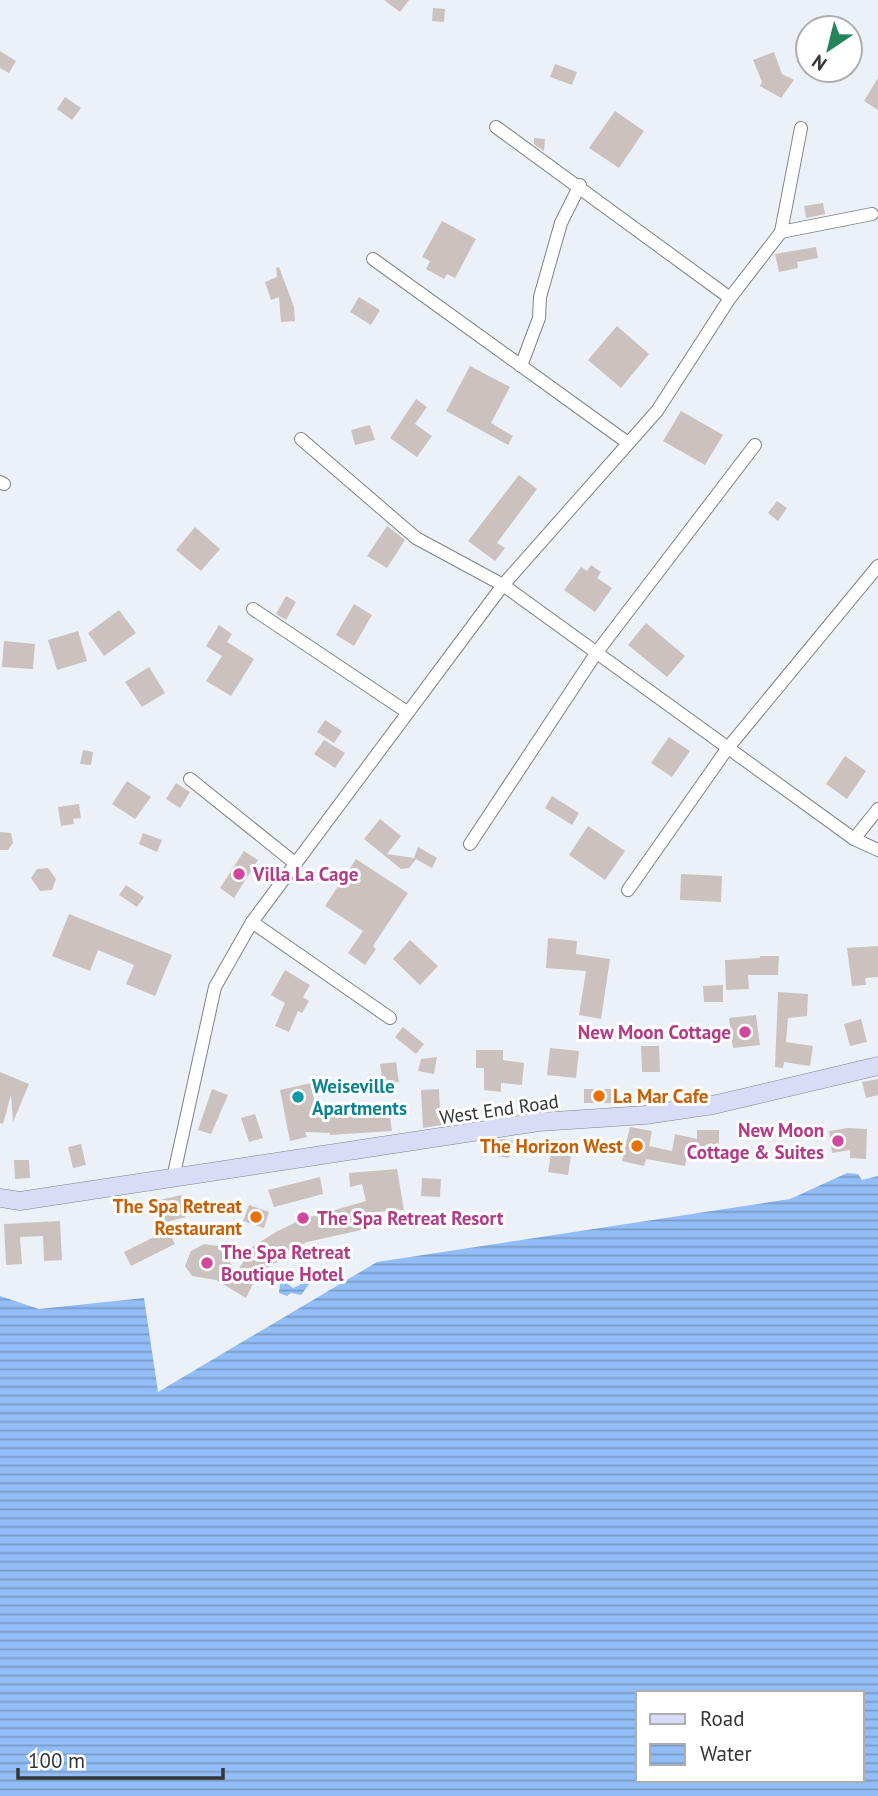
<svg xmlns="http://www.w3.org/2000/svg" width="878" height="1796" font-family="'PT Sans',sans-serif">
  <style>
    .water { fill: url(#water-rules); fill-rule: evenodd }
    .building { fill: #cbc2c0 }
    .lines { fill: none; stroke-linecap: round; stroke-linejoin: round }
    .street-casing { stroke: #7e8388; stroke-width: 14 }
    .secondary-casing { stroke: #7e8388; stroke-width: 19 }
    .street { stroke: #fff; stroke-width: 12 }
    .secondary { stroke: #d9dcf7; stroke-width: 18 }
    .hotel-dot { fill: #d1479c; stroke: #fff; stroke-width: 2.5 }
    .food-dot { fill: #e8710a; stroke: #fff; stroke-width: 2.5 }
    .culture-dot { fill: #0f9aa8; stroke: #fff; stroke-width: 2.5 }
    .labels { text-anchor: middle; dominant-baseline: central; stroke-width: 6; stroke-linejoin: round; paint-order: stroke }
    .hotel-label { font-size: 19px; font-weight: bold; fill: #b23c85; stroke: #fff; text-anchor: start }
    .culture-label { font-size: 19px; font-weight: bold; fill: #0d838f; stroke: #fff; text-anchor: start }
    .food-label { font-size: 19px; font-weight: bold; fill: #c56008; stroke: #fff; text-anchor: end }
    .street-label { font-size: 19px; fill: #333537; stroke: #fff }
  </style>
  <defs>
    <pattern id="water-rules" width="6" height="5" patternUnits="userSpaceOnUse" patternTransform="scale(1.75)"><rect width="6" height="5" fill="#92bdf6"/><path d="M0 2.5h6" fill="none" stroke="#789ac8"/></pattern>
  </defs>
  <rect width="100%" height="100%" fill="#ecf1f7"/>
  <g class="water">
    <path d="M847 1173 858 1174 862 1180 878 1176V1796H0V1296L39 1309 144 1298 158 1392 377 1262 790 1199ZM638 1693H862V1780H638Z"/>
    <polygon points="306,1272 313,1279 301,1295 291,1293 287,1296 279,1293 280,1283 284,1281 293,1288 300,1285 300,1277"/>
  </g>
  <g class="building">
    <polygon points="384,0 409,0 400,12"/>
    <polygon points="433,8 445,9 444,22 432,21"/>
    <polygon points="0,51 16,61 9,73 0,68"/>
    <polygon points="774,52 782,74 794,80 781,98 760,86 762,82 753,60"/>
    <polygon points="555,64 577,72 572,85 550,77"/>
    <polygon points="878,78 878,110 864,101"/>
    <polygon points="65,97 81,108 72,120 57,109"/>
    <polygon points="615,111 644,131 619,168 589,148"/>
    <polygon points="534,138 545,139 544,151 534,144"/>
    <polygon points="823,203 825,214 806,218 804,206"/>
    <polygon points="442,221 476,239 455,278 447,274 444,279 426,269 430,261 422,257"/>
    <polygon points="816,247 818,258 797,262 798,268 779,272 775,254"/>
    <polygon points="279,267 294,307 295,321 281,322 279,297 271,300 265,282 277,277 276,268"/>
    <polygon points="359,297 380,310 371,325 350,312"/>
    <polygon points="617,326 649,354 621,388 588,360"/>
    <polygon points="470,366 510,387 491,423 513,436 508,445 446,411"/>
    <polygon points="416,399 427,407 415,424 432,436 417,457 390,438"/>
    <polygon points="681,411 723,435 705,465 663,441"/>
    <polygon points="370,425 375,440 355,445 351,430"/>
    <polygon points="519,475 537,489 497,543 505,548 495,561 468,541"/>
    <polygon points="777,501 787,508 778,521 768,513"/>
    <polygon points="387,526 405,540 387,568 367,556"/>
    <polygon points="195,527 220,549 201,571 176,550"/>
    <polygon points="591,565 601,572 597,578 612,588 595,612 564,590 581,567 587,571"/>
    <polygon points="286,596 296,602 286,620 276,614"/>
    <polygon points="354,604 372,615 354,646 336,635"/>
    <polygon points="119,610 136,633 104,656 88,633"/>
    <polygon points="646,623 685,656 667,677 628,645"/>
    <polygon points="219,625 232,634 227,642 254,659 231,696 206,681 222,656 206,646"/>
    <polygon points="78,631 87,661 57,670 48,640"/>
    <polygon points="4,641 35,644 33,669 2,667"/>
    <polygon points="149,667 165,693 142,707 125,682"/>
    <polygon points="325,720 342,731 334,743 317,732"/>
    <polygon points="669,737 690,751 672,777 651,763"/>
    <polygon points="324,740 345,753 335,768 314,754"/>
    <polygon points="83,750 93,752 91,765 80,764"/>
    <polygon points="845,756 866,771 847,799 826,784"/>
    <polygon points="127,781 151,797 135,819 112,804"/>
    <polygon points="176,783 190,792 180,808 166,799"/>
    <polygon points="552,796 579,813 572,825 545,808"/>
    <polygon points="79,804 81,818 73,819 74,824 61,826 58,807"/>
    <polygon points="380,819 401,836 387,854 414,858 418,847 437,858 432,868 416,859 409,868 401,869 364,839"/>
    <polygon points="588,826 625,851 605,880 569,855"/>
    <polygon points="0,832 11,833 13,843 8,850 0,850"/>
    <polygon points="143,833 162,840 157,852 139,844"/>
    <polygon points="244,851 258,860 234,898 220,888"/>
    <polygon points="356,859 408,893 373,946 376,949 365,965 348,953 363,931 325,906"/>
    <polygon points="48,868 56,879 52,890 40,891 31,878 37,869"/>
    <polygon points="681,874 722,876 721,902 680,900"/>
    <polygon points="126,885 144,897 137,907 119,895"/>
    <polygon points="69,914 172,955 155,996 126,984 134,965 98,950 90,971 52,956"/>
    <polygon points="548,938 577,941 576,954 610,959 601,1019 579,1015 586,971 546,968"/>
    <polygon points="410,940 438,966 420,985 393,959"/>
    <polygon points="878,946 878,977 865,978 866,985 852,986 847,948"/>
    <polygon points="760,956 779,956 778,975 748,975 749,989 726,990 725,960 760,958"/>
    <polygon points="285,970 310,985 303,997 309,1001 302,1013 298,1011 289,1032 275,1026 285,1003 271,995"/>
    <polygon points="723,985 723,1002 704,1002 703,986"/>
    <polygon points="778,992 808,994 807,1016 788,1018 786,1042 813,1046 810,1066 784,1062 783,1068 775,1067"/>
    <polygon points="756,1015 760,1045 733,1048 729,1018"/>
    <polygon points="861,1019 867,1042 850,1046 844,1024"/>
    <polygon points="403,1027 424,1044 416,1054 395,1037"/>
    <polygon points="641,1046 659,1046 660,1072 642,1072"/>
    <polygon points="550,1048 579,1051 576,1078 547,1075"/>
    <polygon points="476,1050 503,1050 503,1060 524,1063 522,1085 501,1083 501,1092 484,1090 484,1068 476,1068"/>
    <polygon points="437,1057 434,1074 418,1071 421,1059"/>
    <polygon points="396,1062 399,1082 383,1084 380,1064"/>
    <polygon points="0,1072 29,1084 13,1122 11,1095 3,1124 0,1123"/>
    <polygon points="878,1079 878,1095 866,1098 862,1082"/>
    <polygon points="311,1083 315,1105 335,1104 336,1117 389,1110 392,1131 330,1135 330,1133 305,1132 307,1137 290,1141 280,1090"/>
    <polygon points="212,1089 228,1095 211,1134 198,1130"/>
    <polygon points="439,1089 440,1111 446,1111 448,1124 423,1128 421,1090"/>
    <rect x="584" y="1089" width="29" height="14"/>
    <polygon points="255,1114 263,1138 249,1142 241,1118"/>
    <polygon points="630,1127 652,1131 649,1146 672,1151 675,1134 697,1139 697,1130 719,1130 719,1156 687,1156 685,1166 646,1159 644,1166 622,1161"/>
    <polygon points="848,1128 867,1129 866,1159 850,1158 850,1150 832,1153 829,1131"/>
    <polygon points="504,1139 513,1141 509,1158 492,1155 495,1140"/>
    <polygon points="81,1144 86,1165 73,1168 68,1147"/>
    <polygon points="551,1153 571,1156 568,1175 548,1172"/>
    <polygon points="14,1160 29,1160 30,1178 15,1179"/>
    <polygon points="397,1169 404,1210 363,1213 366,1229 307,1242 284,1254 286,1257 259,1272 246,1298 216,1280 192,1276 185,1266 191,1251 204,1244 218,1246 237,1272 252,1247 276,1232 300,1220 366,1201 362,1184 350,1187 349,1173"/>
    <polygon points="320,1177 323,1194 274,1207 268,1190"/>
    <polygon points="422,1178 441,1179 440,1197 421,1196"/>
    <polygon points="181,1195 186,1217 158,1224 152,1202"/>
    <polygon points="249,1205 269,1212 264,1228 243,1221"/>
    <polygon points="60,1221 62,1260 44,1261 43,1236 20,1237 22,1264 6,1265 4,1224"/>
    <polygon points="168,1230 175,1244 131,1266 124,1252"/>
  </g>
  <g class="lines">
    <g class="street-casing">
      <g id="street">
        <polyline points="781,232 872,214"/>
        <polyline points="373,259 628,443"/>
        <polyline points="730,298 781,232 801,128"/>
        <polyline points="521,366 539,318 540,297 561,223 580,185"/>
        <polyline points="301,439 416,538 503,585 854,839 878,850"/>
        <polyline points="0,482 4,484"/>
        <polyline points="253,609 407,712"/>
        <polyline points="190,779 296,864"/>
        <polyline points="854,839 878,809"/>
        <polyline points="470,844 597,652 755,445"/>
        <polyline points="628,890 727,749 878,566"/>
        <polyline points="252,922 390,1018"/>
        <polyline points="173,1178 215,987 252,922 503,585 657,411 730,298 496,127"/>
      </g>
    </g>
    <g class="secondary-casing">
      <polyline id="secondary" points="0,1198 20,1201 539,1122 645,1115 713,1105 878,1066"/>
    </g>
    <use href="#street" class="street"/>
    <use href="#secondary" class="secondary"/>
  </g>
  <g class="hotel-dot">
    <circle cx="239" cy="874" r="7"/>
    <circle cx="745" cy="1032" r="7"/>
    <circle cx="838" cy="1141" r="7"/>
    <circle cx="303" cy="1218" r="7"/>
    <circle cx="207" cy="1263" r="7"/>
  </g>
  <g class="food-dot">
    <circle cx="599" cy="1096" r="7"/>
    <circle cx="637" cy="1146" r="7"/>
    <circle cx="256" cy="1217" r="7"/>
  </g>
  <circle class="culture-dot" cx="298" cy="1097" r="7"/>
  <g class="labels">
    <g class="hotel-label">
      <text x="253" y="874">Villa La Cage</text>
      <text x="731" y="1032" text-anchor="end">New Moon Cottage</text>
      <text x="824" y="1130" text-anchor="end">New Moon<tspan x="824" dy="22">Cottage &amp; Suites</tspan></text>
      <text x="317" y="1218">The Spa Retreat Resort</text>
      <text x="221" y="1252">The Spa Retreat<tspan x="221" dy="22">Boutique Hotel</tspan></text>
    </g>
    <g class="culture-label">
      <text x="312" y="1086">Weiseville<tspan x="312" dy="22">Apartments</tspan></text>
    </g>
    <g class="food-label">
      <text x="613" y="1096" text-anchor="start">La Mar Cafe</text>
      <text x="623" y="1146">The Horizon West</text>
      <text x="242" y="1206">The Spa Retreat<tspan x="242" dy="22">Restaurant</tspan></text>
    </g>
    <g class="street-label">
      <text transform="translate(499 1109) rotate(-8)">West End Road</text>
    </g>
  </g>
  <rect x="636" y="1691" width="228" height="91" fill="#ffffff" stroke="#adaeaf" stroke-width="2"/>
  <rect x="650" y="1714" width="35" height="10" fill="#d9dcf7" stroke="#adaeaf" stroke-width="2"/>
  <text x="700" y="1726" font-size="21" fill="#333537">Road</text>
  <rect x="650" y="1744" width="35" height="21" fill="url(#water-rules)" stroke="#adaeaf" stroke-width="2"/>
  <text x="700" y="1761" font-size="21" fill="#333537">Water</text>
  <g transform="translate(829 49) rotate(215)"><circle r="33" fill="#ffffff" stroke="#adaeaf" stroke-width="2"/>
  <path d="M0-5L12 26L0 18L-12 26Z" fill="#25845c"/>
  <text y="-10" font-size="19" font-weight="bold" text-anchor="middle" fill="#333537">N</text>
  </g>
  <path d="M18 1768v10h205v-10" fill="none" stroke="#333537" stroke-width="3.5"/>
  <text x="28" y="1768" font-size="21" fill="#333537" stroke="#ffffff" stroke-width="5" paint-order="stroke">100 m</text>
</svg>
